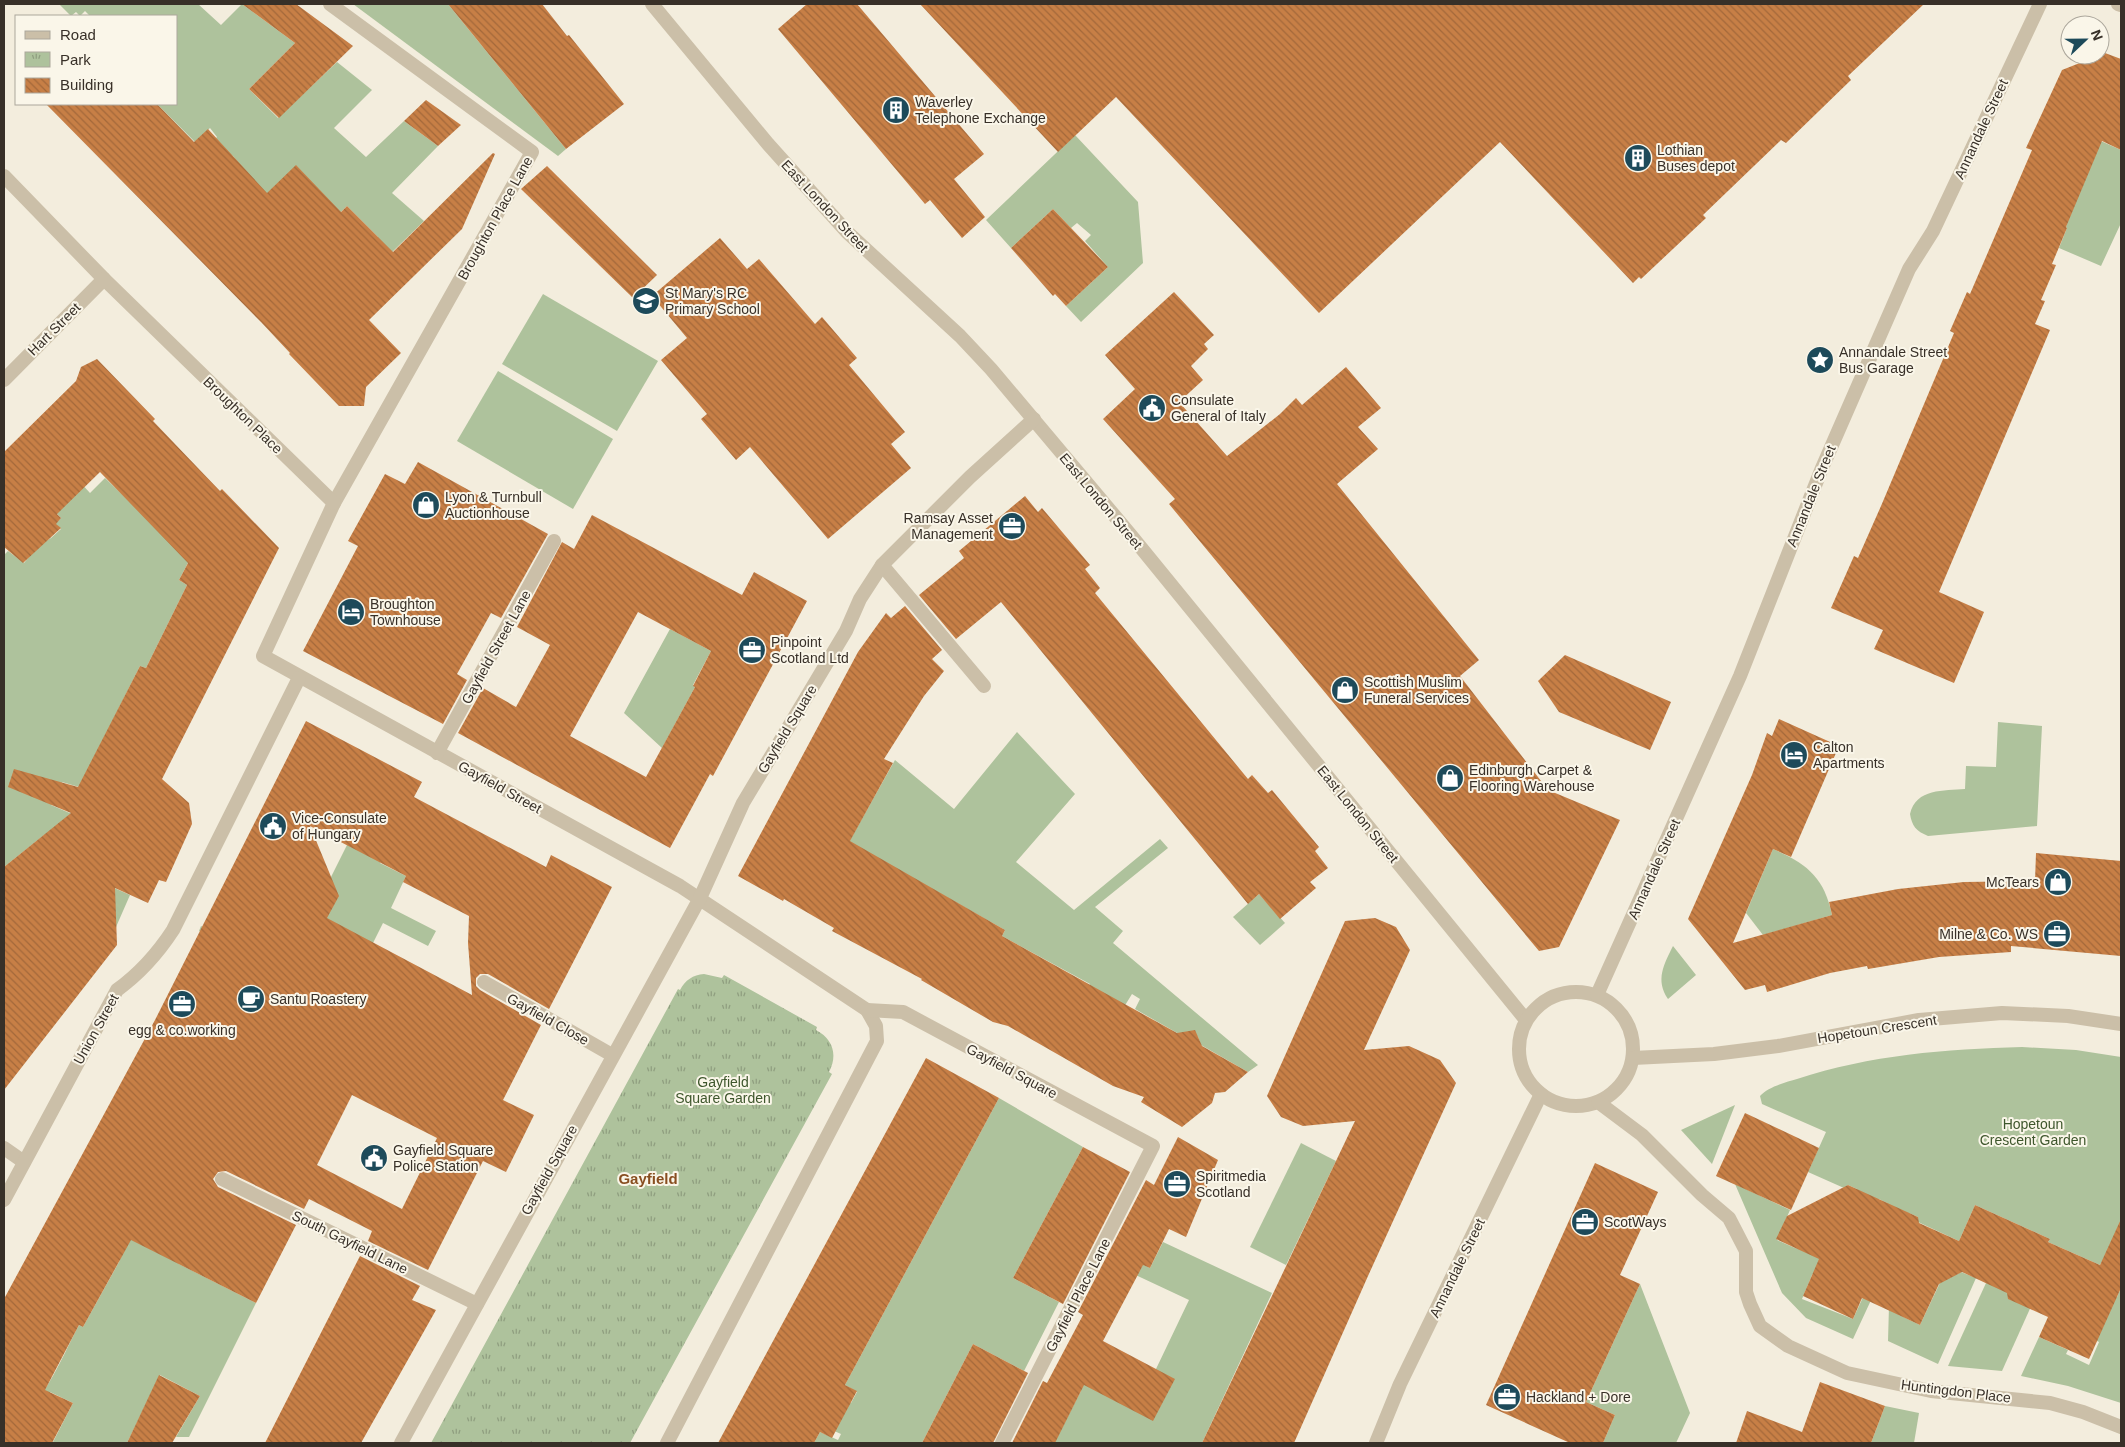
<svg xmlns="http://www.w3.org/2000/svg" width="2125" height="1447" font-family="Helvetica,sans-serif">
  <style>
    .green { fill: #aec29c }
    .park { fill: url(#park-tufts) }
    .building { fill: url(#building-back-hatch); fill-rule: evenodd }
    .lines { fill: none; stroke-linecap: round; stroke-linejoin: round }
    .minor { stroke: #cbbfa8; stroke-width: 14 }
    .labels { text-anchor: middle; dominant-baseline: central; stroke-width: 4; stroke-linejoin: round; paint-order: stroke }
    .poi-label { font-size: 14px; fill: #383028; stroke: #faf6e9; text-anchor: start }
    .street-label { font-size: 14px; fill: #383028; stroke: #faf6e9 }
    .park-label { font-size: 14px; fill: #3e562c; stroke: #faf6e9 }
    .neighbourhood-label { font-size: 15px; font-weight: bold; fill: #884e20; stroke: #faf6e9 }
  </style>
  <defs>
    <pattern id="park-tufts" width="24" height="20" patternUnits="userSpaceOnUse" patternTransform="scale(1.25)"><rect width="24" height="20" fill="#aec29c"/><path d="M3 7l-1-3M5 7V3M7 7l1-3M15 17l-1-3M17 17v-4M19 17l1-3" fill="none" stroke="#8f9e7f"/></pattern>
    <pattern id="building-back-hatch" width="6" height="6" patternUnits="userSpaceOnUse" patternTransform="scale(1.25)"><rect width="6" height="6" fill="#c77f46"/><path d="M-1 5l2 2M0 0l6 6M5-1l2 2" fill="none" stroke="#a3683a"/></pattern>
  </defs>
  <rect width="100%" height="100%" fill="#f3eddd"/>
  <g class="green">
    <polygon points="59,4 198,4 221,25 242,4 295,43 249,89 278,118 337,62 372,90 334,128 366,157 404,121 438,146 392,193 424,221 346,297 378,237 347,206 301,251 256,205 237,161 233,156 208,146 217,137 210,128 195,142 157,104 176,104 176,16 90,16 85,11 80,16 76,12 71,16"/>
    <polygon points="353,4 448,4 566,149 558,156"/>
    <polygon points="1075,135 1138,202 1143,263 1081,322 1066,306 1108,267 1085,241 1091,235 1077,223 1071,228 1053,209 1011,248 986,220"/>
    <polygon points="2094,138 2121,150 2121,223 2101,266 2059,248 2067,228 2066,227"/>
    <polygon points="543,294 658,361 617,431 502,364"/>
    <polygon points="498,371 613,439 573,509 457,441"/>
    <polygon points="105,478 134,506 192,555 179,580 187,585 146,668 140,666 79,787 62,782 51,805 72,814 103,883 130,895 116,927 44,835 4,867 4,555 8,551 24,563 29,557 25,553 51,538 61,529 55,524 61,518 51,507 78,480 90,493"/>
    <polygon points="670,629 711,651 693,685 695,687 662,748 624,713"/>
    <path d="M1998 722 2042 726 2037 826 1928 836C1916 831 1912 826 1910 814 1916 788 1944 791 1965 789L1966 766 1996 767Z"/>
    <polygon points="1017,732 1075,794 1016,862 1074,910 1160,839 1168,848 1095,907 1123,931 1113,943 1258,1065 1248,1072 1201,1045 1198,1037 1194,1033 1179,1034 1135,1009 1140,999 1132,994 1124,1007 1089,987 1090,984 1002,936 1005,930 849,842 895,760 954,809"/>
    <polygon points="352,835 385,853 380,863 406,876 391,908 436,931 428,946 383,923 370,949 350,1008 199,931 201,926 257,954 327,885"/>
    <path d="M1773 849C1807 864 1824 877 1832 915L1763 935 1746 913Z"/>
    <polygon points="1259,894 1285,923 1260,945 1233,917"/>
    <path d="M1673 946 1696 975 1668 999C1655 980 1664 964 1673 946Z"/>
    <path d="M2022 1047 2076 1050 2121 1057V1270L2102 1261 2100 1265 2048 1242 2050 1239 1975 1205 1959 1241 1918 1222V1217L1909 1213 1906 1214 1888 1206 1887 1203 1879 1199 1875 1200 1858 1192 1857 1189 1848 1185 1844 1188 1808 1172 1826 1132 1762 1104 1760 1096C1768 1087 1786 1082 1797 1079 1870 1055 1946 1049 2022 1047Z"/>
    <polygon points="999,1098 1083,1147 1013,1278 1059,1302 1024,1371 973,1344 922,1443 814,1443 820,1432 838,1440 841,1434 823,1426 839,1396 851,1403 857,1392 845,1385"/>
    <polygon points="1735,1105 1712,1164 1681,1130"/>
    <polygon points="1301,1143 1336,1161 1286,1265 1250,1247"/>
    <polygon points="1735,1184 1790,1210 1777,1240 1795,1248 1829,1257 1812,1275 1802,1299 1853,1319 1864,1295 1872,1298 1853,1339 1806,1318 1782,1293"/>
    <path d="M131 1222 179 1264 256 1303 189 1437H176L200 1396 160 1375 127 1443 53 1442 73 1403 50 1392C38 1414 30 1436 4 1443V1431C40 1413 61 1359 79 1325L83 1327 119 1262Z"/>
    <polygon points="1163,1242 1272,1293 1202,1443 1054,1443 1081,1391 1081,1383 1156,1369 1189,1300 1110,1263 1117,1252 1150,1268"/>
    <polygon points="1947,1268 1947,1271 1956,1275 1961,1272 1976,1278 1938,1364 1888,1341 1889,1306 1899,1315 1920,1325"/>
    <polygon points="1986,1283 2037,1293 2002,1371 1948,1366"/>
    <polygon points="1640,1284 1690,1413 1676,1443 1603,1443 1615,1415 1586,1402"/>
    <polygon points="2121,1288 2121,1403 2068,1386 2021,1376 2039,1337 2068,1350 2066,1354 2089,1365 2099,1342 2093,1339 2113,1295 2117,1297"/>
    <polygon points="1885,1406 1919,1413 1914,1443 1871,1443"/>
  </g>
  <path class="park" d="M704 974 722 978 724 975 817 1027 816 1030C833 1039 838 1055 829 1072L832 1074 630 1443H431L678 989 680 990C685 980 693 975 704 974Z"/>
  <g class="building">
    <polygon points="242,4 296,4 353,46 279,118 249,89 295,43"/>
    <polygon points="448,4 542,4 567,36 569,35 624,104 566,149"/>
    <polygon points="807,4 857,4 984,154 954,179 985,217 962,238 930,200 925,204 778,29"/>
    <polygon points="920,4 1924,4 1848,76 1851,80 1786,143 1781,140 1703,215 1706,218 1641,279 1639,277 1633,283 1500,142 1319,313 1116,97 1058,152"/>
    <polygon points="2105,53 2121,59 2121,150 2102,141 2066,227 2067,228 2052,264 2056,265 2041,300 2045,301 2035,324 2050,330 1939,592 1984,612 1954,683 1874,649 1883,630 1831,608 1854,556 1858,558 1881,506 1954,333 1950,331 1967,292 1970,294 2032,150 2026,148 2062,70"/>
    <polygon points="426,100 461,125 438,146 404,121"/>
    <polygon points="46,104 157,104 194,142 208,129 267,193 296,165 341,212 347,206 393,252 493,153 495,154 462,229 369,320 401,353 366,387 364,406 339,406 289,354 290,353 261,322"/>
    <polygon points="547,166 657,275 633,298 521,189"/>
    <polygon points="1053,209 1108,267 1066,306 1055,294 1053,296 1011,248"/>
    <polygon points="720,238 747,269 759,259 815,324 822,317 857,358 849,365 905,432 891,444 911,468 828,539 750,447 736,460 701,419 707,414 661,360 687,338 652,296"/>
    <polygon points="1174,292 1214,335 1204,344 1208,349 1191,366 1203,380 1179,402 1227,456 1280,414 1296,398 1302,405 1346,367 1381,408 1358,427 1378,449 1337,484 1479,660 1460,676 1548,790 1620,820 1559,947 1539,951 1169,504 1175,499 1103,419 1135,389 1105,355"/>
    <polygon points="97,359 155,419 153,421 196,466 220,491 222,489 279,548 162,779 189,803 192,824 166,882 159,880 148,903 115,888 117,945 4,1090 4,867 71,813 8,787 14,769 78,787 140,666 146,668 187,585 179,580 188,563 100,472 57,514 61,518 56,524 61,528 23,563 4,547 4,452 76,381 81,367"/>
    <polygon points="418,462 548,534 501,618 491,613 457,674 467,680 443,724 303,651 358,546 348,541 385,474 405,484"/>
    <polygon points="1025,496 1038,512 1042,508 1090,565 1085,569 1100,588 1095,593 1248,779 1252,775 1268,793 1272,790 1319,847 1315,851 1328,868 1310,882 1316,888 1280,919 1259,894 1248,904 1001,602 956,639 919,595 964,558 959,551"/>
    <path d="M592 515 742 595 754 572 807 601 713 776 710 774 670 848 458 733 483 688 516 707 550 645 517 627 562 542 574 549ZM638 612 711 651 693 686 695 687 646 777 570 736Z"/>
    <polygon points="905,606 942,650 932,659 944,671 924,696 884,759 893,763 850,841 1005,930 1002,936 1177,1033 1195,1030 1202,1046 1248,1072 1225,1092 1215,1093 1212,1103 1182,1127 1141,1102 1144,1097 1113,1086 1008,1026 993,1022 921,980 922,979 832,931 834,928 784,899 783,901 738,876 858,652 886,613 891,618"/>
    <polygon points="1565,655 1671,702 1650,750 1559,712 1538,681"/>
    <polygon points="1779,719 1839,746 1791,857 1773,849 1733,943 1832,915 1829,902 1898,889 1964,882 2035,881 2036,853 2121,861 2121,956 2011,946 2011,952 1939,957 1868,969 1867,966 1830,973 1767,992 1765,985 1745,990 1688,919 1752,775 1767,733 1772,736"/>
    <path d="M306 721 422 782 414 797 546 867 551 855 612 887 549 1009 488 974H480L476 978V986L480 990 541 1025 503 1100 534 1115 506 1172 483 1161 428 1270 368 1241 372 1231 309 1199 304 1209 226 1171 218 1172 213 1179 218 1187 296 1225 256 1303 131 1240 83 1327 79 1325 45 1390 73 1403 52 1443H4V1299L155 1020ZM310 826 406 876 403 882 469 916 468 943 472 995 327 918 339 896ZM352 1095 437 1138 402 1209 317 1165Z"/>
    <polygon points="1375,918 1396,927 1410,950 1364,1050 1409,1046 1440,1060 1456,1083 1368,1276 1294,1443 1202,1443 1355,1121 1303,1126 1281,1117 1267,1096 1345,921"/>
    <polygon points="926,1058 999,1098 845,1385 857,1391 832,1438 820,1432 814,1443 718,1443"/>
    <polygon points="1745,1113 1819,1148 1791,1210 1716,1176"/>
    <polygon points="1178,1137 1218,1160 1186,1237 1169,1229 1150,1268 1143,1265 1103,1341 1175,1379 1153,1421 1084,1385 1055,1443 1012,1443 1043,1381 1047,1383 1083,1315 1078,1312 1146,1180 1154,1185"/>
    <polygon points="1083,1147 1130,1172 1063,1304 1013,1278"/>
    <polygon points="1595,1163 1658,1192 1620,1275 1640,1284 1586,1402 1615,1415 1603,1443 1570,1443 1486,1405"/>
    <polygon points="1848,1185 1918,1217 1919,1223 1959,1241 1975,1205 2050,1239 2048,1242 2100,1265 2121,1219 2121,1288 2089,1359 2039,1337 2048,1317 2008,1299 2007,1293 1962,1272 1939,1284 1920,1325 1862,1298 1853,1319 1803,1296 1819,1259 1776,1239 1787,1216"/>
    <polygon points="360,1256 420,1286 412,1300 436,1310 361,1443 265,1443"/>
    <polygon points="973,1344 1028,1373 993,1443 922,1443"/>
    <polygon points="159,1375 200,1396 172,1443 127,1443"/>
    <polygon points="1820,1382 1885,1406 1871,1443 1736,1443 1747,1411 1802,1432"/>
  </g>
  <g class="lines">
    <g class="minor">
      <polyline points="330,4 532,152 334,503 263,656 680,886 867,1010 876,1026 877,1041 667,1443"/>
      <polyline points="652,4 768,144 847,232 960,336 991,369 1129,533 1526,1020"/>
      <polyline points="2118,4 2121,5"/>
      <polyline points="4,176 104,279 334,503"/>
      <polyline points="4,380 104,279"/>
      <polyline points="882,565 984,686"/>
      <polyline points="437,753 554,541"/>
      <polyline points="484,982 612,1055"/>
      <circle cx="1576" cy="1049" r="57"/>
      <polyline points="1597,995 1740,676 1822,468 1909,269 1933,231 2040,4"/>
      <polyline points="867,1010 903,1012 1153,1146 1002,1443"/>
      <polyline points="1633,1058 1714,1054 1778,1046 1919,1020 2002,1013 2068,1016 2121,1024"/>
      <polyline points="1598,1102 1642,1135 1702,1195 1729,1218 1746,1251 1746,1292 1750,1304 1760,1326 1788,1346 1847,1373 1931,1391 2050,1403 2083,1412 2121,1427"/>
      <polyline points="4,1148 24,1162"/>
      <polyline points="222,1179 477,1304"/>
      <path d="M4 1200 117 990C139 974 158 953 173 930L299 678"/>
      <polyline points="401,1443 700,898 743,803 846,631 860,599 882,565 970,477 1034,419"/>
      <polyline points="1376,1443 1400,1384 1541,1094"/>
    </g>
  </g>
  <defs>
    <g id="building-disc" transform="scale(1.4375)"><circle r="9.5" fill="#1d4a5a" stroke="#faf6e9"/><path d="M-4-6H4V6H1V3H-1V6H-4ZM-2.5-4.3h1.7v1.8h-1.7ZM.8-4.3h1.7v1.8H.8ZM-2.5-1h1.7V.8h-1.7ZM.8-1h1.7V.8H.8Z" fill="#fff"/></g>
    <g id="school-disc" transform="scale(1.4375)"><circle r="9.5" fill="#1d4a5a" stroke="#faf6e9"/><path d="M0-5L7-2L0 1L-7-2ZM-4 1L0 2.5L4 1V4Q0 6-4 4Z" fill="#fff"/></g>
    <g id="sight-disc" transform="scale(1.4375)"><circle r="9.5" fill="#1d4a5a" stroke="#faf6e9"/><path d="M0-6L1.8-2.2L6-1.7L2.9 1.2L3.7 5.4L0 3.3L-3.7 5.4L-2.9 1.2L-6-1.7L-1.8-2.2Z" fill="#fff"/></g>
    <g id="civic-disc" transform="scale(1.4375)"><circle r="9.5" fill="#1d4a5a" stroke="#faf6e9"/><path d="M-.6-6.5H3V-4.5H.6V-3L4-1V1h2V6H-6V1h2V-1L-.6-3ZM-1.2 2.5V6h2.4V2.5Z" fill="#fff"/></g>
    <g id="shop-disc" transform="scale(1.4375)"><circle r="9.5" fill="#1d4a5a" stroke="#faf6e9"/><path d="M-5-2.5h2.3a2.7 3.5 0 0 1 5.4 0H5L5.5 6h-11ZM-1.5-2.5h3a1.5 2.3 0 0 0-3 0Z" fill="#fff"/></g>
    <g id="office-disc" transform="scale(1.4375)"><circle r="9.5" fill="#1d4a5a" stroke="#faf6e9"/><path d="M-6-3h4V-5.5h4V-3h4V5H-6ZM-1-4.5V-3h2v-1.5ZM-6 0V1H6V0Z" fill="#fff"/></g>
    <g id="hotel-disc" transform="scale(1.4375)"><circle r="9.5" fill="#1d4a5a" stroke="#faf6e9"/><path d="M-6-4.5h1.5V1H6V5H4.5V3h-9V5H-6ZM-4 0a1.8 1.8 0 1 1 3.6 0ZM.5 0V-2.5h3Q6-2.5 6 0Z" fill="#fff"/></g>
    <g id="cafe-disc" transform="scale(1.4375)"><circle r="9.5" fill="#1d4a5a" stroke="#faf6e9"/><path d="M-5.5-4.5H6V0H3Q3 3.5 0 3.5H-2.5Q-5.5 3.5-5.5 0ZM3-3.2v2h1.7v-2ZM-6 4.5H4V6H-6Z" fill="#fff"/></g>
  </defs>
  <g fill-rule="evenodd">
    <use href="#building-disc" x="896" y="110"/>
    <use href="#building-disc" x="1638" y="158"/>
    <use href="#school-disc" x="646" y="301"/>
    <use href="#sight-disc" x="1820" y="360"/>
    <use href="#civic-disc" x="1152" y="408"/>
    <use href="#shop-disc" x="426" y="505"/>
    <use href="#office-disc" x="1012" y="526"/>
    <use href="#hotel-disc" x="351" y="612"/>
    <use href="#office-disc" x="752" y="650"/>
    <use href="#shop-disc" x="1345" y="690"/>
    <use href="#hotel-disc" x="1794" y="755"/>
    <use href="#shop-disc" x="1450" y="778"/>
    <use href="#civic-disc" x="273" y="826"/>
    <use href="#shop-disc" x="2058" y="882"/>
    <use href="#office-disc" x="2057" y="934"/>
    <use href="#cafe-disc" x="251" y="999"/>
    <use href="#office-disc" x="182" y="1004"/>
    <use href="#civic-disc" x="374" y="1158"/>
    <use href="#office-disc" x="1177" y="1184"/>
    <use href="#office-disc" x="1585" y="1222"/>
    <use href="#office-disc" x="1507" y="1397"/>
  </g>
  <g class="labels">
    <g class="poi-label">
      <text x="915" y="102">Waverley<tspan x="915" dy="16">Telephone Exchange</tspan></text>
      <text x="1657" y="150">Lothian<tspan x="1657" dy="16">Buses depot</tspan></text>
      <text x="665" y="293">St Mary's RC<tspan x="665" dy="16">Primary School</tspan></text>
      <text x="1839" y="352">Annandale Street<tspan x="1839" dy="16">Bus Garage</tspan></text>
      <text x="1171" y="400">Consulate<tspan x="1171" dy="16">General of Italy</tspan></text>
      <text x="445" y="497">Lyon &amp; Turnbull<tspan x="445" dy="16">Auctionhouse</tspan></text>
      <text x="993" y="518" text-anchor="end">Ramsay Asset<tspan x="993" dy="16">Management</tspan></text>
      <text x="370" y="604">Broughton<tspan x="370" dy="16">Townhouse</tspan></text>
      <text x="771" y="642">Pinpoint<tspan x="771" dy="16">Scotland Ltd</tspan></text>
      <text x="1364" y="682">Scottish Muslim<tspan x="1364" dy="16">Funeral Services</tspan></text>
      <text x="1813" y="747">Calton<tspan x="1813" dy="16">Apartments</tspan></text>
      <text x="1469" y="770">Edinburgh Carpet &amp;<tspan x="1469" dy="16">Flooring Warehouse</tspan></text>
      <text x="292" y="818">Vice-Consulate<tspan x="292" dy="16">of Hungary</tspan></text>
      <text x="2039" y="882" text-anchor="end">McTears</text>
      <text x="2038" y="934" text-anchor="end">Milne &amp; Co. WS</text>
      <text x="270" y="999">Santu Roastery</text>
      <text x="182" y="1030" text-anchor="middle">egg &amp; co.working</text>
      <text x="393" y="1150">Gayfield Square<tspan x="393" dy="16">Police Station</tspan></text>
      <text x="1196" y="1176">Spiritmedia<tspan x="1196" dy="16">Scotland</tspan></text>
      <text x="1604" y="1222">ScotWays</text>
      <text x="1526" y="1397">Hackland + Dore</text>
    </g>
    <g class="street-label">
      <text transform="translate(1981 129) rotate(-65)">Annandale Street</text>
      <text transform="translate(825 206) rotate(47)">East London Street</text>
      <text transform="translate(495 218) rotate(-61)">Broughton Place Lane</text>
      <text transform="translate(54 329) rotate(-45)">Hart Street</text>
      <text transform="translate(243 415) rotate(44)">Broughton Place</text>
      <text transform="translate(1811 496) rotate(-68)">Annandale Street</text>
      <text transform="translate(1101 501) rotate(50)">East London Street</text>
      <text transform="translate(496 647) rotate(-61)">Gayfield Street Lane</text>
      <text transform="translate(787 729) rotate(-59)">Gayfield Square</text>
      <text transform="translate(500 787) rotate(29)">Gayfield Street</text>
      <text transform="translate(1358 814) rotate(51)">East London Street</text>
      <text transform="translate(1654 869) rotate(-66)">Annandale Street</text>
      <text transform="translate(548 1019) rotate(29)">Gayfield Close</text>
      <text transform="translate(96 1029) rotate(-61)">Union Street</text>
      <text transform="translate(1877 1029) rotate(-9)">Hopetoun Crescent</text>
      <text transform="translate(1012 1071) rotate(28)">Gayfield Square</text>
      <text transform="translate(549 1170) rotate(-61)">Gayfield Square</text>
      <text transform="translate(350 1242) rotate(26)">South Gayfield Lane</text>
      <text transform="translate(1457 1268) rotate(-64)">Annandale Street</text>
      <text transform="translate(1078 1295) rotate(-63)">Gayfield Place Lane</text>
      <text transform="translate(1956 1391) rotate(7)">Huntingdon Place</text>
    </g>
    <g class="park-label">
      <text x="723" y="1082">Gayfield<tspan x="723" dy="16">Square Garden</tspan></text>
      <text x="2033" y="1124">Hopetoun<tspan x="2033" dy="16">Crescent Garden</tspan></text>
    </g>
    <g class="neighbourhood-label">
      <text x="648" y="1178">Gayfield</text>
    </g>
  </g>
  <rect width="2125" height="1447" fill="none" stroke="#383028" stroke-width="10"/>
  <rect x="15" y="15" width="162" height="90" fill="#faf6e9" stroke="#aca79c"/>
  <rect x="25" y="31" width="25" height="8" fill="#cbbfa8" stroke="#aca79c"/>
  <text x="60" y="40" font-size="15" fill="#383028">Road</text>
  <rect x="25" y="52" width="25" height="15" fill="url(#park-tufts)" stroke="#aca79c"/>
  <text x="60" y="65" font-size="15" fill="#383028">Park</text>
  <rect x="25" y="78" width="25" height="15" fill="url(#building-back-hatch)" stroke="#aca79c"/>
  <text x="60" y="90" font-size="15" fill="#383028">Building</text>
  <g transform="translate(2085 40) rotate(68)"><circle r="24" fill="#faf6e9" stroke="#aca79c"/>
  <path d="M0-4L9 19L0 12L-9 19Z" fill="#1d4a5a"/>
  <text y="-8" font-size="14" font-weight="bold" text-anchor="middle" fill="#383028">N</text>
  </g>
</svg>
